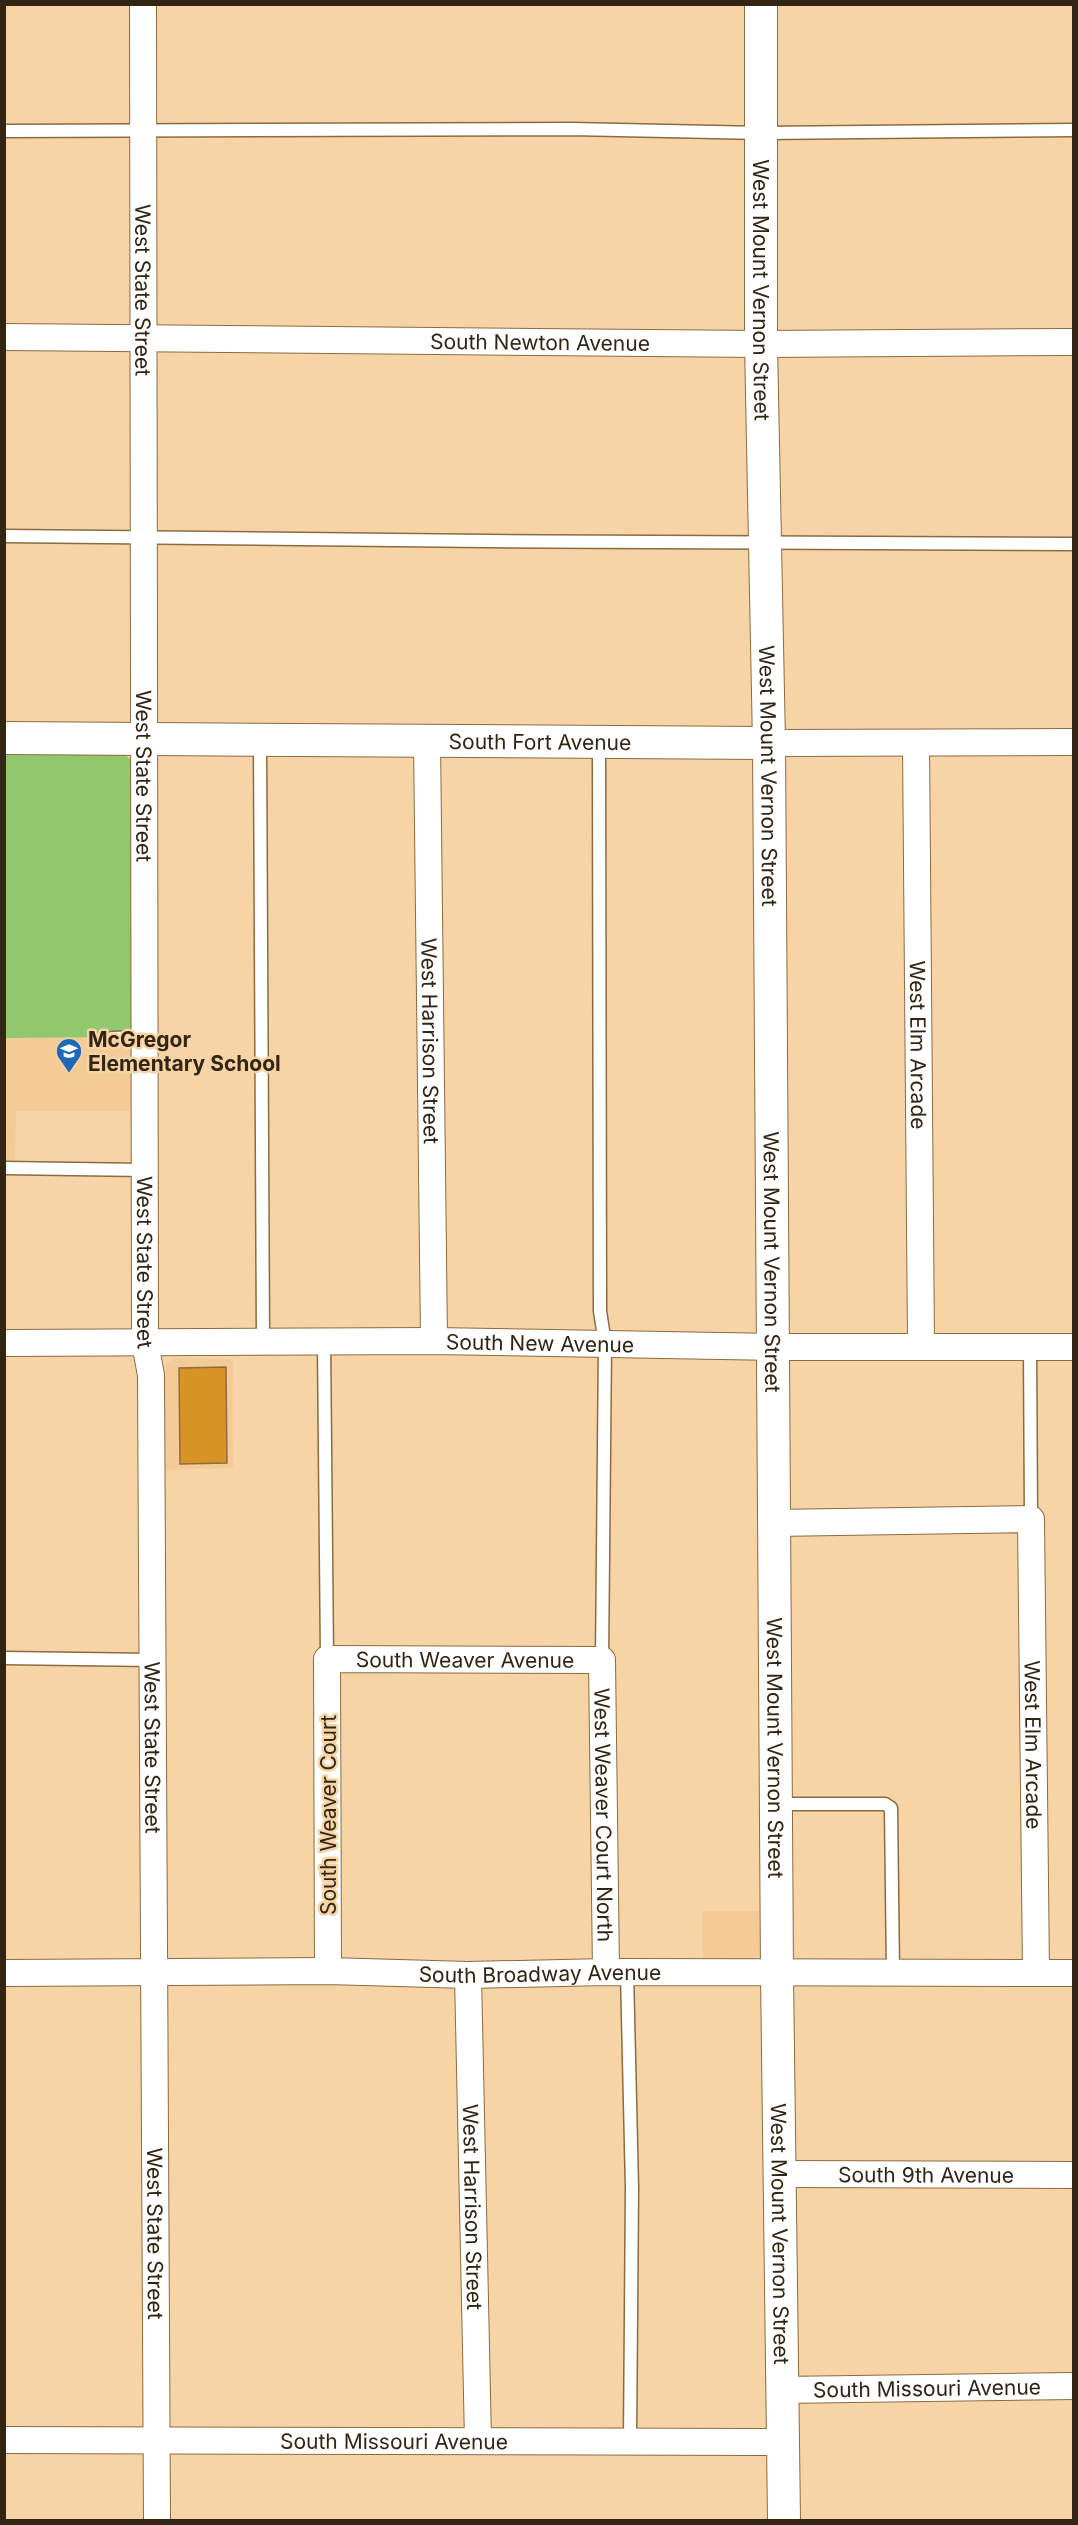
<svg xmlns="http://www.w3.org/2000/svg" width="1078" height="2525" font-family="Inter,sans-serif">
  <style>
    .built { fill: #f4cb97 }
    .green { fill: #92c86d }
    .building { fill: #d79323; stroke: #8d6d42; stroke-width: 1.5 }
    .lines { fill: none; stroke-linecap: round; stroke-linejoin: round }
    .service-casing { stroke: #8b6b40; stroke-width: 15 }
    .minor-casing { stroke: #8b6b40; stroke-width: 28 }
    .tertiary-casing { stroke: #8b6b40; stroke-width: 34 }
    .service { stroke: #fff; stroke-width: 12 }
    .minor { stroke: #fff; stroke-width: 26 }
    .tertiary { stroke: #fff; stroke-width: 32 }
    .labels { text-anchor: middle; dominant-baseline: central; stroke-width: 5; stroke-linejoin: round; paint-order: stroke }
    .street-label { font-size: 21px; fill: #322513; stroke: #f7d4a6 }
    .poi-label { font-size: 21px; font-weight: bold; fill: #322513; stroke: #f7d4a6; text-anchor: start }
  </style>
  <rect width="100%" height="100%" fill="#f7d4a6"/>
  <g class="built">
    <polygon points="133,1037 134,1111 16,1111 15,1162 5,1162 5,1038"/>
    <polygon points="175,1358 233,1359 233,1468 164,1470 165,1373 167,1363"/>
    <polygon points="702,1911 764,1911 762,1954 749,1961 703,1961"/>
  </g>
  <polygon class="green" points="5,752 122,752 131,760 133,1037 5,1038"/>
  <polygon class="building" points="226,1367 227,1463 180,1464 179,1368"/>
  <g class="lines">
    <g class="service-casing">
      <g id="service">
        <polyline points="4,131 572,129 761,133 1074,130"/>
        <path d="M4 536C361 542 717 542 1074 544"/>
        <polyline points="260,741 263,1342"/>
        <polyline points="599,744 600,1311 605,1344 602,1660"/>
        <polyline points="112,1038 144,1037"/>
        <polyline points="4,1168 144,1170"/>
        <polyline points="324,1342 327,1659"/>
        <polyline points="1030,1347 1031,1519"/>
        <polyline points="4,1658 153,1660"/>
        <polyline points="778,1804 885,1804 891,1808 893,1974"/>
        <polyline points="627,1972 632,2188 630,2441"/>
      </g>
    </g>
    <g class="minor-casing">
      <g id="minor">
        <path id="s1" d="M143 4C143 451 145 897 145 1343L151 1375 157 2520"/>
        <path id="s2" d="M4 337 761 344 1074 342"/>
        <path id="s3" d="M427 741 434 1341"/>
        <polyline points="769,743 1074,742"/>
        <path id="s4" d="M916 743 921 1345"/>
        <path id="s5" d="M4 1343 434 1341 773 1347H1074"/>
        <path id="s6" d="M773 1523 1031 1519 1036 1973"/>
        <path id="s7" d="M328 1971 327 1659 602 1660 606 1972"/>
        <path id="s8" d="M4 1973 328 1971 468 1975 606 1972 1074 1973"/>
        <path id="s9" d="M468 1975 478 2441"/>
        <path id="s10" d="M778 2174 1074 2175"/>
        <path id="s11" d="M781 2390 1074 2386"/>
        <path id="s12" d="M4 2440 782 2442"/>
      </g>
    </g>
    <g class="tertiary-casing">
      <g id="tertiary">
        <path id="s13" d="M761 4V344L769 743 777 1974 784 2520"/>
        <path id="s14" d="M4 738 769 743"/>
      </g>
    </g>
    <use href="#service" class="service"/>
    <use href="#minor" class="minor"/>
    <use href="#tertiary" class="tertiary"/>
  </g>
  <defs>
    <g id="school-pin" transform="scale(1.35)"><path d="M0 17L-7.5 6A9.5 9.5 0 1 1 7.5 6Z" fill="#1d68b7" stroke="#f7d4a6"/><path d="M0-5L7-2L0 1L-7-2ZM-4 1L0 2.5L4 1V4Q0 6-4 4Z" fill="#fff"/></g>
  </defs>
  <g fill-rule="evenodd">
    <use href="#school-pin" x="69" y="1051"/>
  </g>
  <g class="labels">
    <g class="street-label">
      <text stroke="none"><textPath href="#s1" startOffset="286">West State Street</textPath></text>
      <text stroke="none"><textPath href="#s13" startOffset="286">West Mount Vernon Street</textPath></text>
      <text stroke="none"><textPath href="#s2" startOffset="536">South Newton Avenue</textPath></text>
      <text stroke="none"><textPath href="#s14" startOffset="536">South Fort Avenue</textPath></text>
      <text stroke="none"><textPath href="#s1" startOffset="772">West State Street</textPath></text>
      <text stroke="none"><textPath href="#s13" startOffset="772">West Mount Vernon Street</textPath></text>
      <text stroke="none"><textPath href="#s3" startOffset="300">West Harrison Street</textPath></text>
      <text stroke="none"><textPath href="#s4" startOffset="302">West Elm Arcade</textPath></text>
      <text stroke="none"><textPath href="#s13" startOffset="1258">West Mount Vernon Street</textPath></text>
      <text stroke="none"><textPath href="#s1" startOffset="1258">West State Street</textPath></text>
      <text stroke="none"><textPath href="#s5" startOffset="536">South New Avenue</textPath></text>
      <text stroke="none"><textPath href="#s7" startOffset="450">South Weaver Avenue</textPath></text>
      <text stroke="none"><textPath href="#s6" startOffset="484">West Elm Arcade</textPath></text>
      <text stroke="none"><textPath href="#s1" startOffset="1744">West State Street</textPath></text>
      <text stroke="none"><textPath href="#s13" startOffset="1744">West Mount Vernon Street</textPath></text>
      <text transform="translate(328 1815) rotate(-90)">South Weaver Court</text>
      <text stroke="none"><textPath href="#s7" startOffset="742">West Weaver Court North</textPath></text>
      <text stroke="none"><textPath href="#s8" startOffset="536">South Broadway Avenue</textPath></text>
      <text stroke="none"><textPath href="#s10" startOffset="148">South 9th Avenue</textPath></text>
      <text stroke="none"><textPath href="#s9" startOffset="232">West Harrison Street</textPath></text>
      <text stroke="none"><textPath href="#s1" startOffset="2230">West State Street</textPath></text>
      <text stroke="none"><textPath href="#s13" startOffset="2230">West Mount Vernon Street</textPath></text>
      <text stroke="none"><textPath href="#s11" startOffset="146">South Missouri Avenue</textPath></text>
      <text stroke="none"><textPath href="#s12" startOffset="390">South Missouri Avenue</textPath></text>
    </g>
    <g class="poi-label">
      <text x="88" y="1039">McGregor<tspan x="88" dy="24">Elementary School</tspan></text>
    </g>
  </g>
  <rect width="1078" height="2525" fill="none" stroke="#322513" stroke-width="12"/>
</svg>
